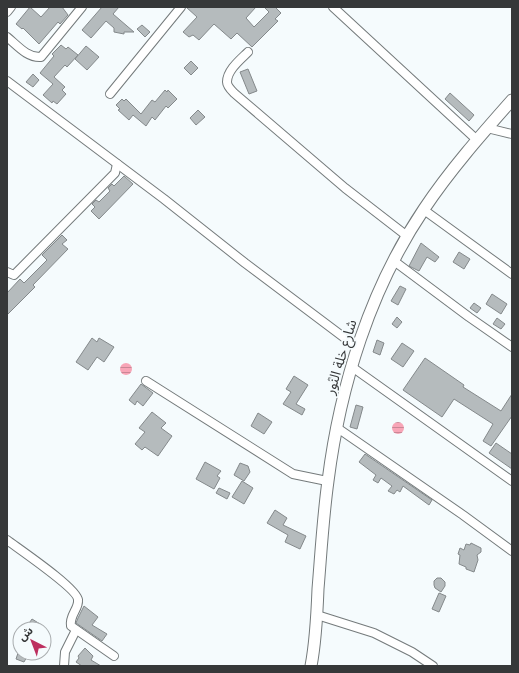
<svg xmlns="http://www.w3.org/2000/svg" width="519" height="673" font-family="'Nunito Sans','Noto Sans Arabic',sans-serif">
  <style>
    .water { fill: url(#water-rules) }
    .building { fill: #b5bbbd; stroke: #84898b }
    .lines { fill: none; stroke-linecap: round; stroke-linejoin: round }
    .minor-casing { stroke: #747a7b; stroke-width: 10 }
    .tertiary-casing { stroke: #747a7b; stroke-width: 13 }
    .minor { stroke: #fff; stroke-width: 8 }
    .tertiary { stroke: #fff; stroke-width: 11 }
    .labels { text-anchor: middle; dominant-baseline: central; stroke-width: 3.5; stroke-linejoin: round; paint-order: stroke }
    .street-label { font-size: 14px; fill: #363839; stroke: #f5fbfd }
  </style>
  <defs>
    <pattern id="water-rules" width="6" height="5" patternUnits="userSpaceOnUse"><rect width="6" height="5" fill="#f8a5b7"/><path d="M0 2.5h6" fill="none" stroke="#ca8796"/></pattern>
  </defs>
  <rect width="100%" height="100%" fill="#f5fbfd"/>
  <g class="water">
    <circle cx="126" cy="369" r="6"/>
    <circle cx="398" cy="428" r="6"/>
  </g>
  <g class="building">
    <polygon points="30,7 41,17 50,7 62,7 68,15 60,24 58,22 39,44 23,28 22,29 16,24"/>
    <polygon points="102,7 119,7 113,14 134,32 124,32 124,34 114,32 114,28 106,21 91,38 82,30"/>
    <polygon points="186,7 256,7 246,18 254,27 269,12 264,7 275,7 281,13 275,19 278,21 252,47 237,33 231,39 214,24 199,40 193,35 189,37 183,32 197,17"/>
    <polygon points="142,25 150,32 145,37 137,29"/>
    <polygon points="61,45 66,49 68,47 78,55 67,67 65,65 54,77 65,87 62,90 66,94 57,104 53,101 52,103 43,95 53,84 40,73 54,56 52,54"/>
    <polygon points="86,46 99,57 87,70 75,59"/>
    <polygon points="191,61 198,68 191,75 184,68"/>
    <polygon points="248,69 257,91 249,94 240,72"/>
    <polygon points="33,74 39,80 33,87 26,82"/>
    <polygon points="165,90 167,92 168,90 177,99 168,108 166,106 155,120 152,117 146,126 133,115 129,120 118,110 120,109 116,105 122,99 124,101 126,99 141,114 152,100 155,102"/>
    <polygon points="450,93 474,115 469,121 445,99"/>
    <polygon points="198,110 205,117 196,125 190,118"/>
    <polygon points="124,176 133,184 99,219 91,211 95,207 92,204 96,200 99,202 110,191 108,188 112,184 114,186"/>
    <polygon points="62,235 67,240 62,244 68,249 33,285 35,287 7,315 7,293 20,279 24,283 47,260 42,255"/>
    <polygon points="421,243 439,257 435,262 427,257 419,271 409,266"/>
    <polygon points="459,252 470,259 464,269 453,262"/>
    <polygon points="400,286 406,289 398,305 391,301"/>
    <polygon points="492,294 507,304 501,314 486,304"/>
    <polygon points="474,303 481,308 477,313 470,308"/>
    <polygon points="397,317 402,322 397,328 392,324"/>
    <polygon points="497,318 505,324 501,329 493,324"/>
    <polygon points="92,338 97,342 99,338 114,347 104,362 97,357 88,370 76,362"/>
    <polygon points="377,340 384,343 380,355 373,352"/>
    <polygon points="402,343 414,351 403,367 391,359"/>
    <polygon points="425,358 464,385 463,387 501,411 512,394 512,416 491,446 483,441 493,424 454,399 442,417 403,390"/>
    <polygon points="331,373 338,376 336,383 328,380"/>
    <polygon points="294,376 308,385 296,404 305,409 302,415 283,404 291,392 286,389"/>
    <polygon points="141,384 153,393 143,406 137,401 135,405 129,400"/>
    <polygon points="356,405 363,407 357,429 350,427"/>
    <polygon points="152,412 166,423 161,428 172,436 158,456 145,447 142,450 135,444 145,432 139,428"/>
    <polygon points="258,413 272,422 264,434 251,426"/>
    <polygon points="496,443 512,454 512,469 489,453"/>
    <polygon points="365,454 432,500 429,505 403,486 400,492 397,490 394,494 388,491 392,486 381,478 378,483 373,480 376,475 359,462"/>
    <polygon points="205,462 221,471 217,476 220,478 214,489 196,479"/>
    <polygon points="240,463 248,466 250,472 244,481 234,475"/>
    <polygon points="242,481 253,488 244,504 232,497"/>
    <polygon points="219,488 230,493 227,499 216,493"/>
    <polygon points="275,510 287,518 283,525 306,536 300,549 285,542 288,535 267,523"/>
    <polygon points="471,543 481,548 481,552 477,555 478,560 474,572 466,569 466,567 459,564 460,555 458,554 460,548 464,550 466,544 470,545"/>
    <polygon points="437,578 441,578 445,582 445,586 441,592 435,588 434,585 434,581"/>
    <polygon points="439,593 446,596 439,612 432,609"/>
    <polygon points="84,606 98,617 92,625 107,634 102,641 76,623 78,618"/>
    <polygon points="32,619 40,624 37,629 25,629"/>
    <polygon points="85,648 93,656 91,660 101,666 82,666 76,662 79,658 78,656"/>
    <polygon points="18,653 29,653 24,662 16,659"/>
  </g>
  <g class="lines">
    <g class="minor-casing">
      <g id="minor">
        <polyline points="333,7 477,140"/>
        <polyline points="7,12 11,7"/>
        <path d="M7 37C17 45 27 58 41 57L82 7"/>
        <path d="M248 52C241 59 227 70 227 82 227 86 231 90 234 93L345 188 407 236"/>
        <polyline points="7,81 164,199 245,263 358,348"/>
        <polyline points="110,94 181,7"/>
        <polyline points="487,128 512,134"/>
        <polyline points="424,210 512,274"/>
        <polyline points="394,261 469,317 512,347"/>
        <polyline points="7,272 14,275 21,268 115,173 117,164"/>
        <polyline points="352,367 512,481"/>
        <polyline points="146,381 293,474 327,481"/>
        <polyline points="336,427 463,515 512,551"/>
        <path d="M7 540C19 549 78 589 78 600 79 609 69 615 71 626L114 656"/>
        <polyline points="317,615 374,633 412,652 433,666"/>
        <polyline points="64,666 65,652 76,630"/>
      </g>
    </g>
    <g class="tertiary-casing">
      <path id="tertiary" d="M311 666C316 640 317 615 318 589 321 553 323 517 328 481 340 386 370 289 424 209 450 170 481 135 512 100"/>
    </g>
    <use href="#minor" class="minor"/>
    <use href="#tertiary" class="tertiary"/>
  </g>
  <g class="labels">
    <g class="street-label">
      <text transform="translate(341 357) rotate(-73)">شارع خلة النور</text>
    </g>
  </g>
  <rect width="519" height="673" fill="none" stroke="#363839" stroke-width="16"/>
  <g transform="translate(32 641) rotate(318)"><circle r="19" fill="#f5fbfd" stroke="#a9adaf"/>
  <path d="M0-3L7 15L0 10L-7 15Z" fill="#bd2f5f"/>
  <text y="-6" font-size="11" font-weight="bold" text-anchor="middle" fill="#363839">ش</text>
  </g>
</svg>
